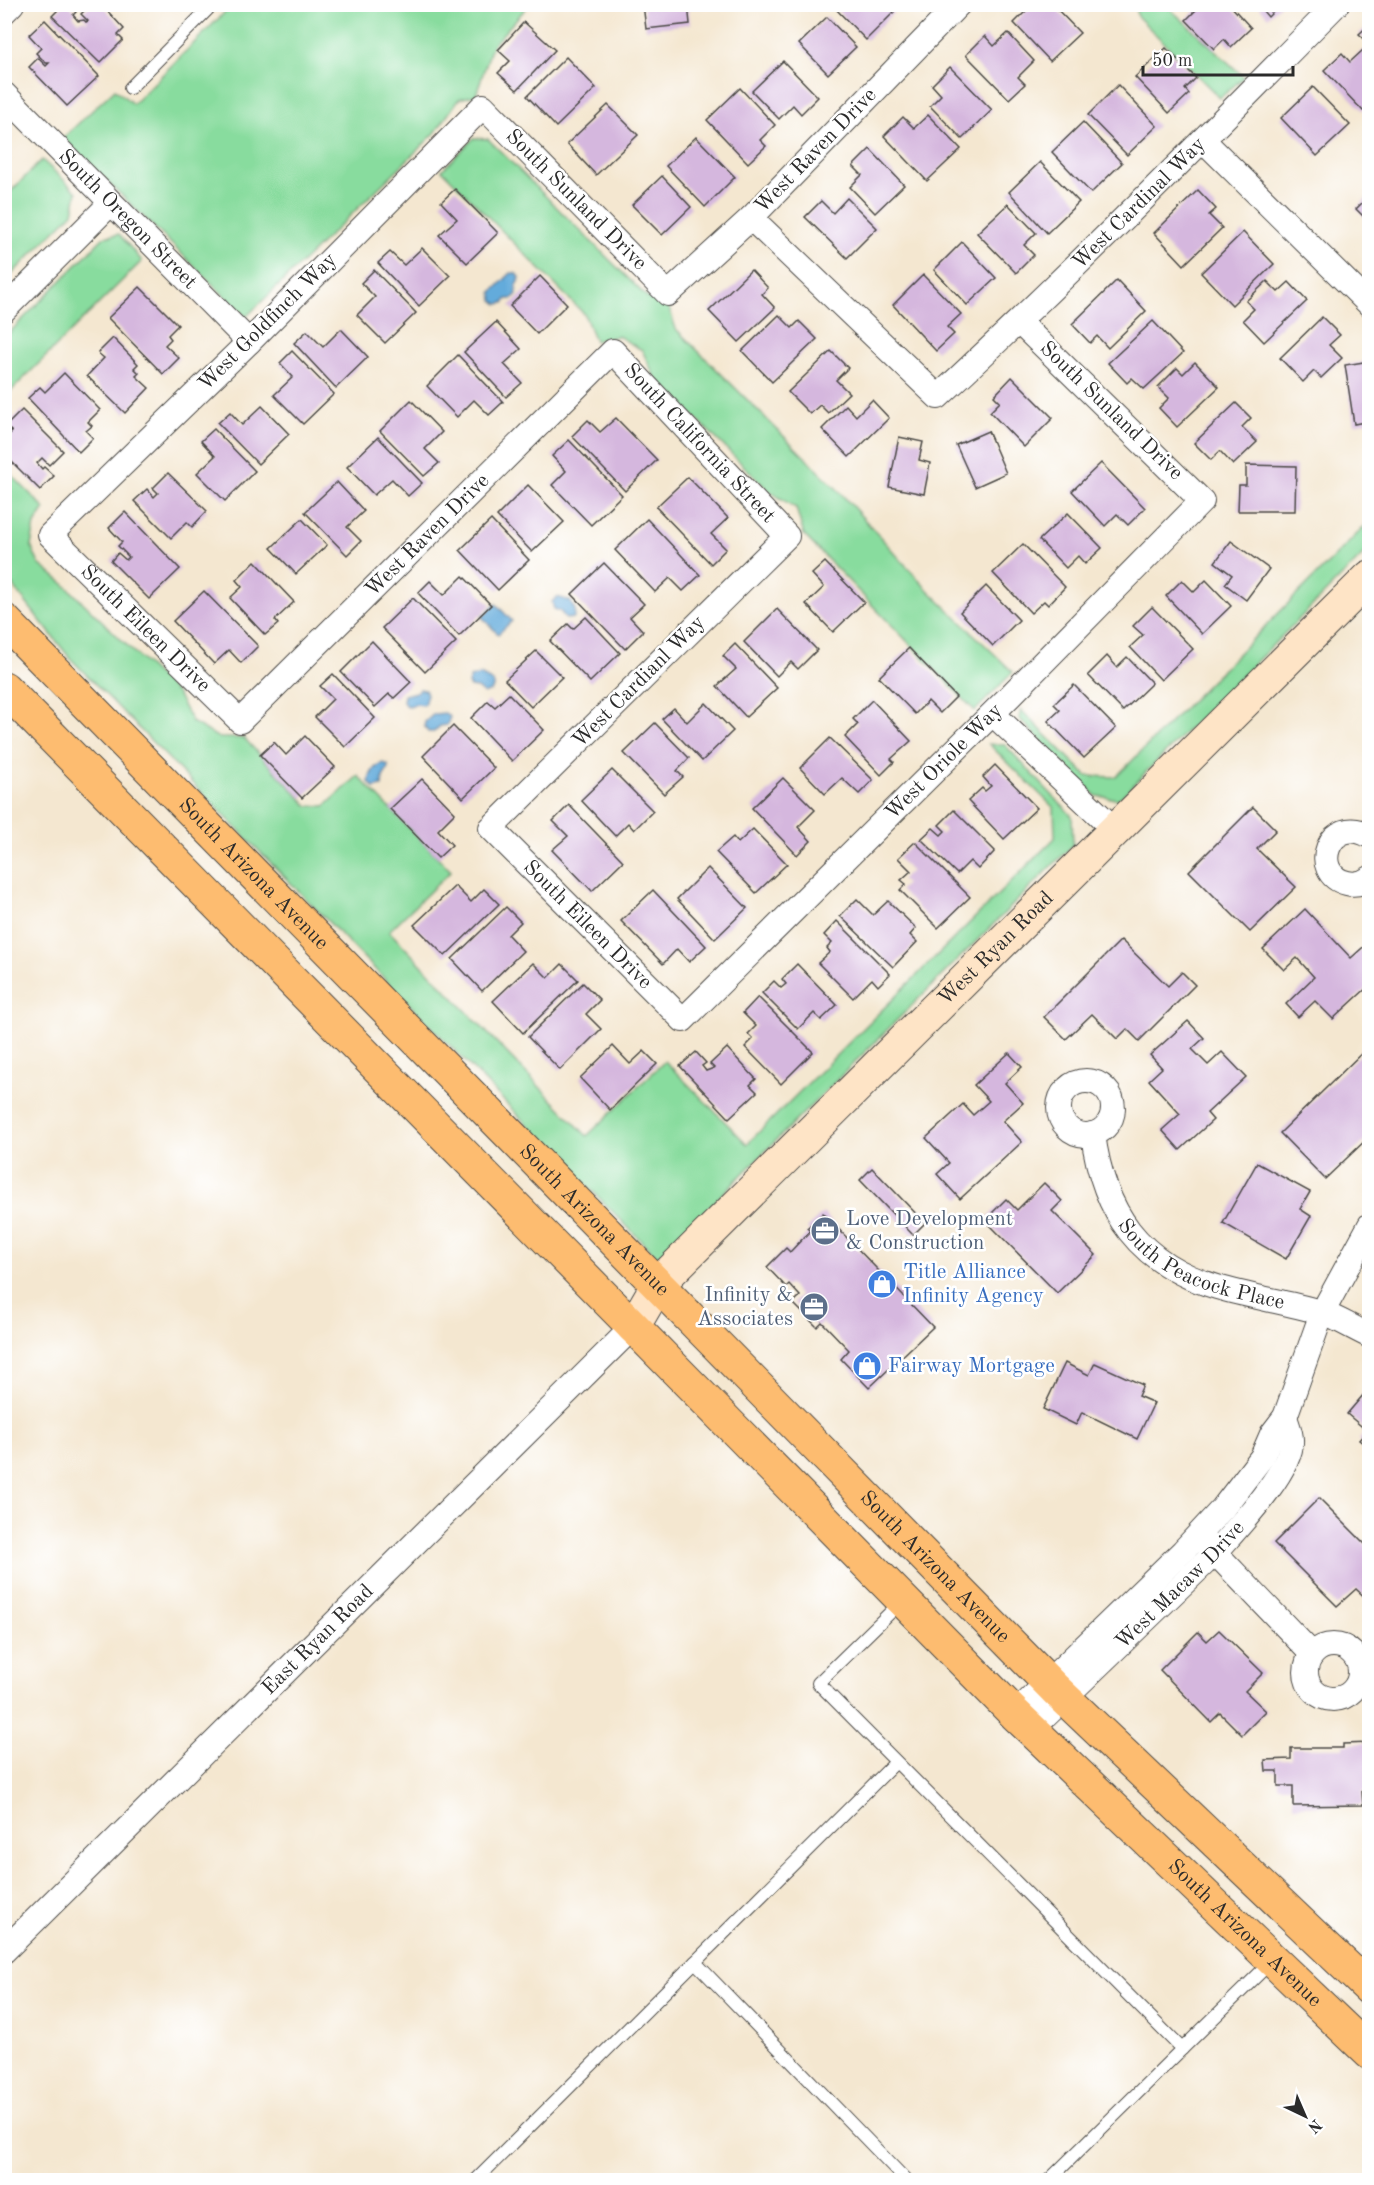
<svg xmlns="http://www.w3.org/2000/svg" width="1374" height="2185" font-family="'Old Standard TT',serif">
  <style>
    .green { fill: #88dc9e; stroke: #5a8464; stroke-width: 1.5 }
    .water { fill: #64abdb; stroke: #486b83; stroke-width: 1.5 }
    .building { fill: #d5b7de }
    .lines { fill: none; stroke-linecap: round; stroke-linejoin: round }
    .lane-casing { stroke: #494744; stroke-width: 14 }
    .street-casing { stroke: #494744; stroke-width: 26 }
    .secondary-casing { stroke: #494744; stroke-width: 35 }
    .primary-casing { stroke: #494744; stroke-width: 35 }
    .lane { stroke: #fff; stroke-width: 12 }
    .street { stroke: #fff; stroke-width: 24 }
    .secondary { stroke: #fee4c6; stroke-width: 33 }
    .primary { stroke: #fdbc70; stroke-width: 33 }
    .labels { text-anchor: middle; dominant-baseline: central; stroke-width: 5; stroke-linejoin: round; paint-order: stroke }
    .street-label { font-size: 21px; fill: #2b2b2b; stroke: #fff }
    .service-label { font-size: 21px; fill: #4e5e75; stroke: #fff; text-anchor: start }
    .shop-label { font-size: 21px; fill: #366cbe; stroke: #fff; text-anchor: start }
  </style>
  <rect width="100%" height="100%" fill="#fff"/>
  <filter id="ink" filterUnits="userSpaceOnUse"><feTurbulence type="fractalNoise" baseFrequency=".0167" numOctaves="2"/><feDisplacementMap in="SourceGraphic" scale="12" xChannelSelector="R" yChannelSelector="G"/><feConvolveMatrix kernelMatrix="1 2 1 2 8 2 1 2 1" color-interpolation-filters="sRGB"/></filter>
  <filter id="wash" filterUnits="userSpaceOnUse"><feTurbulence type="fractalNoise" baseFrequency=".008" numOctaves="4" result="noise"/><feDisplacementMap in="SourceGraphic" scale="24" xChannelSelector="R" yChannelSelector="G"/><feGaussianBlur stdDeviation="1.35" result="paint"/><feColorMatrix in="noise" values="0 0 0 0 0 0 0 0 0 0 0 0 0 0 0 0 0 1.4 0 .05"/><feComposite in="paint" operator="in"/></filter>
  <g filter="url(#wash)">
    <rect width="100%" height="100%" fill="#f4e7d0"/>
    <g class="green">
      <polygon points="232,5 529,5 492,46 476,95 459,99 435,133 246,317 63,138 115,89 133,104"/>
      <polygon points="1135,5 1166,5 1244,77 1220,98 1137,16"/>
      <polygon points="474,138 488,139 648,298 668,305 676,329 836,488 928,590 1013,672 975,711 804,535 796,508 769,491 655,378 642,350 618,336 595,341 584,314 442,170"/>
      <polygon points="42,160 77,192 73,213 5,281 5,197"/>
      <polygon points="119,234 142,261 5,397 5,337 104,237"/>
      <polygon points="4,467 45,509 35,524 31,546 39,564 64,584 177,694 192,722 219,738 244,738 308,806 325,806 358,776 451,871 389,931 587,1136 665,1061 747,1144 1055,838 1054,808 989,744 1005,745 1072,816 1073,845 658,1258 69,657 5,576"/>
      <polygon points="1369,522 1369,549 1119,799 1096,796 1019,718 1021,710 1087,776 1116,777"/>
    </g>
    <g class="water">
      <polygon points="511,273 515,273 520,277 519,282 516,286 517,294 512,299 507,299 504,303 498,304 493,300 492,292"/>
      <polygon points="557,597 570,601 575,610 574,618 566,619 560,611 554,609 552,602"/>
      <polygon points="496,604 512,621 498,634 482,617"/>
      <polygon points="480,675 493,682 494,686 491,691 484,694 477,688 470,687 468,684 470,678"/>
      <polygon points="420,689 425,690 427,694 424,705 416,704 409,706 405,705 403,701 404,695 416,692"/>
      <polygon points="445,713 450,717 447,725 440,726 434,732 428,732 424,726 425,722 434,714"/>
      <path d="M383 763 388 765V769L383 777 382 786 374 788 369 782C370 773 374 766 383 763Z"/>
    </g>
    <g id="blocks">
      <g class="building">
        <polygon points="64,4 68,4 76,12 73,15 78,21 84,20 86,22 88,21 81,14 91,4 101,4 124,29 118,35 123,40 100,63 52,16"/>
        <polygon points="643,4 688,4 690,24 646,29"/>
        <polygon points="837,4 887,4 894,12 866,40 834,7"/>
        <polygon points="1033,4 1052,4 1080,33 1050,61 1014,23"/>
        <polygon points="1202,4 1229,4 1251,28 1231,47 1224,39 1214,49 1186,20"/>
        <polygon points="1257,4 1281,4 1268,17"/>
        <polygon points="827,17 856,47 828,74 799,44"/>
        <polygon points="45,20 99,76 67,106 29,67 38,58 46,66 49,63 46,63 36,53 41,48 29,35"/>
        <polygon points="524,22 555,50 517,90 498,73 510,61 498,50"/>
        <polygon points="1370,24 1370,44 1359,34"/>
        <polygon points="1008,33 1034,61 1018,77 1025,84 1009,99 966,55 985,36 994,46"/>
        <polygon points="1166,48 1196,78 1185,89 1189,94 1169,113 1135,77"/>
        <polygon points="1363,50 1370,57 1370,105 1363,111 1324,70 1342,53 1350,62"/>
        <polygon points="566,57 596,88 556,127 527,96"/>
        <polygon points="783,61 818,97 801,114 793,105 779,119 752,91"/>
        <polygon points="950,67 992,110 962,139 930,106 941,95 932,85"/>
        <polygon points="1118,85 1157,126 1127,155 1088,115"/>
        <polygon points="1313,87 1350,125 1317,156 1281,118"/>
        <polygon points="740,88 775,125 760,140 766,146 748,163 707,120"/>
        <polygon points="608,105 638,135 596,175 567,144"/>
        <polygon points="928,115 961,149 927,181 884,136 903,117 914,128"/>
        <polygon points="1083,122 1122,163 1091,193 1052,152"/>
        <polygon points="696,137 735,177 705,207 666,166"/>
        <polygon points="870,149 904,185 875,213 850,187 862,175 853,166"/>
        <polygon points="1040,162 1079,202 1047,233 1009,192"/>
        <polygon points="662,176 691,207 662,235 632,205"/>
        <polygon points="455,189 498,233 467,263 439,235 457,219 441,202"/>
        <polygon points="1198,190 1216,209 1209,215 1222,228 1184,265 1154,233"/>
        <polygon points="1370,195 1370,223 1356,209"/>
        <polygon points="847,198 877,228 847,258 805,217 821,201 833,213"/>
        <polygon points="1008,204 1036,233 1024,245 1034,255 1016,273 977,233"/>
        <polygon points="1243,232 1274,264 1232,305 1201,273"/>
        <polygon points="962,242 996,278 967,305 934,270"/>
        <polygon points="422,248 450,276 419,306 378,263 390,252 404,265"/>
        <polygon points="374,270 416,313 385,343 357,315 375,297 361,283"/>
        <polygon points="751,270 768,288 762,294 775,308 739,342 709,311"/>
        <polygon points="923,275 961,314 947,327 954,334 936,351 893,305"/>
        <polygon points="540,276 567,304 537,334 510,306"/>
        <polygon points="1117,280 1146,311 1108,348 1097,336 1090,343 1072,324"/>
        <polygon points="1267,281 1278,292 1289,282 1307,301 1264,342 1243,320 1254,309 1246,301"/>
        <polygon points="140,287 178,325 168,335 171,339 165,345 179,358 163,374 108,318"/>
        <polygon points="779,315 792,328 799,321 817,339 772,382 742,351"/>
        <polygon points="1322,317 1340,335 1329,345 1342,358 1321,378 1314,371 1303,382 1280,358"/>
        <polygon points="1153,321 1183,353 1144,389 1132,378 1127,383 1108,363"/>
        <polygon points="496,322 521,349 504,364 522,383 506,397 464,352"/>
        <polygon points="341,329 368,357 336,388 294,343 307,331 323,347"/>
        <polygon points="113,338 138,364 134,368 139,373 136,376 149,388 125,413 87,376 104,358 98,353"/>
        <polygon points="292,351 334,394 303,424 274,395 293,377 280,363"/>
        <polygon points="831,351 848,368 836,380 849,393 828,413 820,405 810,414 788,392"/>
        <polygon points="458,355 503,402 489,415 474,400 457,417 427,386"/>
        <polygon points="1370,361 1370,421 1354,424 1345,365"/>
        <polygon points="1195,362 1219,387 1177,427 1159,408 1169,398 1158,387 1177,368 1183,374"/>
        <polygon points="64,373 100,410 88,422 92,426 86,431 93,438 79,452 28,398 40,387 45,392"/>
        <polygon points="1012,377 1053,418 1024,447 990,412 1000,402 994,396"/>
        <polygon points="411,400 442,432 425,449 439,463 424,476 380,431"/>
        <polygon points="872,400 889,418 849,457 822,429 846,405 856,416"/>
        <polygon points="1236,403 1251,418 1242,427 1257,442 1233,465 1220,451 1211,460 1194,443"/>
        <polygon points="262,406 289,434 258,464 218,423 230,412 242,425"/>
        <polygon points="22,410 63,451 49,465 42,458 37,463 42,469 44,467 54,476 40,490 4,454 4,439 12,432 6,426"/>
        <polygon points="616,418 657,460 625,491 572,436 588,420 600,432"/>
        <polygon points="214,429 255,471 225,501 197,473 215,456 201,441"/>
        <polygon points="988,431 1006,473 975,487 956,445"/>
        <polygon points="378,437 422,483 408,496 392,479 374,495 347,467"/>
        <polygon points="899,437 923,442 919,460 930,463 924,494 889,487"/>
        <polygon points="569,440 622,495 591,525 552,485 566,471 552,456"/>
        <polygon points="1101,463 1145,508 1128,525 1117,514 1105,526 1072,491"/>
        <polygon points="1246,465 1296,466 1295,511 1238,511 1239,485 1246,485"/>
        <polygon points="168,473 207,511 192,527 187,522 171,538 134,501 147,489 154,497 158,493 153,488"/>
        <polygon points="688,477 728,518 711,534 726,549 711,564 656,507"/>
        <polygon points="337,482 364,511 347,527 361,541 347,555 305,512"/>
        <polygon points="528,485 564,522 532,552 497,516"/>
        <polygon points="125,512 180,569 149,599 111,561 118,553 126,560 129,557 118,546 122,542 109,528"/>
        <polygon points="1068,513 1102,548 1085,564 1078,556 1066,568 1039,540"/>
        <polygon points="302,519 327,545 296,574 271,548"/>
        <polygon points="647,519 700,575 683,591 670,578 655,592 615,550"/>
        <polygon points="491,520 529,560 498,590 460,550"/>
        <polygon points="1231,541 1269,569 1246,600 1225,584 1232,575 1215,562"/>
        <polygon points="1023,544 1065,587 1048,605 1044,601 1031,613 993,573"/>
        <polygon points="255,561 294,602 275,620 278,624 265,635 230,598 242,587 236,580"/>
        <polygon points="825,562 864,602 833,632 806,604 824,587 812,574"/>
        <polygon points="604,563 644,604 630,617 643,631 625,649 572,594"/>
        <polygon points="463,576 491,605 459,636 418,593 430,581 444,595"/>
        <polygon points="1182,580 1194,592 1206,580 1231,606 1202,634 1166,596"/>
        <polygon points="986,586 1019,620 993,646 960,612"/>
        <polygon points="204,591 258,646 241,663 229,650 214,664 173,621"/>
        <polygon points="413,598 456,642 425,672 382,628"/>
        <polygon points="1152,607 1193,649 1161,680 1130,647 1143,635 1133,626"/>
        <polygon points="777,609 817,650 798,669 791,662 777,676 744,642"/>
        <polygon points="586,617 620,653 590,682 550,641 568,624 573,629"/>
        <polygon points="372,641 411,682 394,698 389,694 375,707 341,672"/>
        <polygon points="735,644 777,688 746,717 717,686 736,669 723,656"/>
        <polygon points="909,648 956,697 940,713 928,701 915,714 879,677"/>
        <polygon points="536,651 562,677 531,707 505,680"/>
        <polygon points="1107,656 1117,667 1127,657 1152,683 1123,711 1088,675"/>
        <polygon points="333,674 375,718 345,747 315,717 333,699 320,686"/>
        <polygon points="1074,685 1116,728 1084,758 1048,721 1060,710 1054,704"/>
        <polygon points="509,694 544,730 512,761 471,718 488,701 495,707"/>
        <polygon points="872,700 911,741 891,759 894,762 881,775 845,737 858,724 853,719"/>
        <polygon points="706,703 733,731 702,761 662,719 674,708 687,722"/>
        <polygon points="655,723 689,758 677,771 683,777 664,794 624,753"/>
        <polygon points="453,726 494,768 463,798 423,756"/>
        <polygon points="305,736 335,767 302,798 260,755 274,742 286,755"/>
        <polygon points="830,738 873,780 859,794 842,778 825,794 800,768"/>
        <polygon points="995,765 1037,808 1004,839 968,801 982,788 985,791 991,786 983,777"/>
        <polygon points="612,770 653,811 634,830 628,823 615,836 581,800"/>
        <polygon points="783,778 815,810 798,827 811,841 797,855 752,808"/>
        <polygon points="422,779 455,813 438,830 452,845 438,858 390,809"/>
        <polygon points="569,805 623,861 592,891 552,850 568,836 553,821"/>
        <polygon points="1253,807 1276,830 1257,849 1296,887 1250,932 1189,871"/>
        <polygon points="954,810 995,851 978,869 970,861 957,874 921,839 933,828 941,835 945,831 939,825"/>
        <polygon points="753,829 787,864 756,893 716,852 733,837 738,843"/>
        <polygon points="915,842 970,897 938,928 900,890 906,884 901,880 911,871 898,858"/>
        <polygon points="708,868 747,908 715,939 677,899"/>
        <polygon points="455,886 471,902 484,889 499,904 445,956 414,925"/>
        <polygon points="653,890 706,946 689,962 677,949 663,964 621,921"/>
        <polygon points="857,899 873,915 888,901 916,928 910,935 917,942 893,967 840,916"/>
        <polygon points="506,907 521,922 508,935 523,951 482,991 452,959"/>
        <polygon points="1305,909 1351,958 1370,941 1370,985 1333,1019 1315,1001 1298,1017 1286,1004 1314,977 1297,958 1284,970 1263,949"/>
        <polygon points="837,921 890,974 878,986 872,979 853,998 818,963 830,952 827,948 832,943 824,935"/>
        <polygon points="1121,940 1168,986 1182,972 1195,985 1139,1041 1127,1029 1117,1039 1092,1014 1066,1039 1044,1017"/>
        <polygon points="533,963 548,978 562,964 578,980 523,1033 493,1001"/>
        <polygon points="797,964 837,1005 821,1020 814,1013 798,1029 762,993 774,981 781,988 786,984 782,979"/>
        <polygon points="583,983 600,1000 586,1014 601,1029 560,1070 528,1037"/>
        <polygon points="758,997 813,1052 781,1084 745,1047 753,1039 748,1034 756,1026 743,1013"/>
        <polygon points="1188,1021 1204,1038 1192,1049 1208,1065 1222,1052 1246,1077 1207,1113 1213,1120 1180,1150 1162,1130 1180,1114 1149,1080 1162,1068 1150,1055"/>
        <polygon points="1370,1045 1370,1136 1325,1179 1280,1133"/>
        <polygon points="613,1046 630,1064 644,1051 657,1064 610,1110 580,1078"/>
        <polygon points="727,1048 756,1079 750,1085 757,1092 729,1118 680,1066 696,1052 706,1063 702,1066 706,1071 714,1068 710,1064"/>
        <polygon points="1009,1053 1022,1067 1005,1083 1023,1103 1003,1121 1022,1142 960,1199 937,1174 949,1163 926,1138 963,1104 973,1115 989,1101 974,1085"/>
        <polygon points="1257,1163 1310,1192 1300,1209 1311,1216 1286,1259 1223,1223"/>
        <polygon points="872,1168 925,1223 913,1235 860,1180"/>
        <polygon points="1044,1183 1062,1201 1052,1211 1096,1255 1057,1293 985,1220 1006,1199 1017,1210"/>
        <polygon points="823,1213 933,1327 869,1388 841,1359 849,1350 822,1322 817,1327 793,1303 800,1296 789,1284 786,1287 767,1267 786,1248 790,1252 810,1231 807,1228"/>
        <polygon points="1065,1363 1089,1375 1095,1363 1143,1385 1138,1396 1154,1403 1137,1439 1082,1412 1076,1425 1043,1409"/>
        <polygon points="1370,1387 1370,1449 1359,1440 1367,1431 1347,1414"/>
        <polygon points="1319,1498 1370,1549 1370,1602 1356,1589 1337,1606 1274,1543"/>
        <polygon points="1219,1630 1263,1673 1245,1691 1266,1711 1242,1735 1220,1713 1211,1722 1160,1670 1198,1632 1207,1641"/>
        <polygon points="1370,1743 1370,1791 1362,1791 1363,1805 1293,1806 1293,1786 1278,1786 1278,1771 1266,1771 1265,1760 1291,1759 1291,1748 1343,1748 1343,1744"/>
      </g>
    </g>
  </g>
  <g filter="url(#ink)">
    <use href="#blocks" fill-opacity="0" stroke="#494744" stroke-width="1.5"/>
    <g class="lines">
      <g class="lane-casing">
        <g id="lane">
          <polyline points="130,88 213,4"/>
          <polyline points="902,1601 818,1683 1182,2049 1272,1961"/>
          <polyline points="695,1962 906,2180"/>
          <polyline points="476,2180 896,1762"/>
          <polyline points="1049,2180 1182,2049"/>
        </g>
      </g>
      <g class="street-casing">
        <g id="street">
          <path id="s1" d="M959 4 751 218 668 294 483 106 249 342 50 535 240 721 613 351 787 536 491 828 683 1020 1010 696 1202 501 1019 322"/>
          <polyline points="4,12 12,4"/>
          <path id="s2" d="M4 94 249 342"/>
          <polyline points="1203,140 1370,305"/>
          <path id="s3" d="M751 218 938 397C1075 270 1206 137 1337 4"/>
          <polyline points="4,310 111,203"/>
          <polyline points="993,714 1114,829"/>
          <path d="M1370 836C1329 812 1308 874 1347 883 1355 885 1363 883 1370 878"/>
          <circle cx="1086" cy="1108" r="27"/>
          <path id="s4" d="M1093 1134C1103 1212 1139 1264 1217 1287 1251 1297 1286 1302 1320 1312 1337 1318 1353 1328 1370 1336"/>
          <polyline points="1204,1541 1312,1654"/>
          <circle cx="1333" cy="1672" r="27"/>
          <polyline points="1015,1714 1183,1551 1223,1508 1262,1457 1272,1434 1285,1417 1322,1313 1370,1225"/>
          <path id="s5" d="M1031 1730 1215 1553C1234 1531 1294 1469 1291 1440 1291 1432 1287 1424 1285 1417"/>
          <path id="s6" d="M4 1951 633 1327"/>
        </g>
      </g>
      <g class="secondary-casing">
        <g id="secondary">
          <path id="s7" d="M633 1327 658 1284 1370 577"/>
        </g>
      </g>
      <g class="primary-casing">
        <g id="primary">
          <path id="s8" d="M4 620 1055 1689 1370 1989"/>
          <path id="s9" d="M4 688 1015 1714 1370 2053"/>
        </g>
      </g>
      <use href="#lane" class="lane"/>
      <use href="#street" class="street"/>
      <use href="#secondary" class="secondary"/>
      <use href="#primary" class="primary"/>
    </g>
  </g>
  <defs>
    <g id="office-disc" transform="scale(1.5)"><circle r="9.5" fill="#5c6f8a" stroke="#fff"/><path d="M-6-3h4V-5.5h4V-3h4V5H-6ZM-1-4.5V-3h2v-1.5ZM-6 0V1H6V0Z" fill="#fff"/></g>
    <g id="shop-disc" transform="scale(1.5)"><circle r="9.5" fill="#3f7fe0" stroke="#fff"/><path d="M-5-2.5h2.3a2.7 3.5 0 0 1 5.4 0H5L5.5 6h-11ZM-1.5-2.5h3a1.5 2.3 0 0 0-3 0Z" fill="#fff"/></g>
  </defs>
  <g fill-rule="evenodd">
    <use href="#office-disc" x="825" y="1231"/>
    <use href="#shop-disc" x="882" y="1284"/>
    <use href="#office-disc" x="814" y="1307"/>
    <use href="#shop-disc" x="867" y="1366"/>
  </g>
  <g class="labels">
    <g class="street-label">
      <text transform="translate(816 151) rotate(-46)">West Raven Drive</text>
      <text transform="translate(576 200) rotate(45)">South Sunland Drive</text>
      <text stroke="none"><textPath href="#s3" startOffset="538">West Cardinal Way</textPath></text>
      <text stroke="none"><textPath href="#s2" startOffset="176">South Oregon Street</textPath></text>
      <text transform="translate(268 322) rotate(-45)">West Goldfinch Way</text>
      <text transform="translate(1111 411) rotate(44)">South Sunland Drive</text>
      <text stroke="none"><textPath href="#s1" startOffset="2202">South California Street</textPath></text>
      <text stroke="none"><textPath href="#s1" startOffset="1814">West Raven Drive</textPath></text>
      <text stroke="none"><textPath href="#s1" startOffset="1418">South Eileen Drive</textPath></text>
      <text transform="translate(639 682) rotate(-45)">West Cardianl Way</text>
      <text stroke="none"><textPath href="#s1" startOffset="3384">West Oriole Way</textPath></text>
      <text stroke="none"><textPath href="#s8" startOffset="356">South Arizona Avenue</textPath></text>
      <text stroke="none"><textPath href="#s1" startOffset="2882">South Eileen Drive</textPath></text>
      <text stroke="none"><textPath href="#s7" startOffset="526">West Ryan Road</textPath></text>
      <text stroke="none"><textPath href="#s8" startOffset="842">South Arizona Avenue</textPath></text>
      <text stroke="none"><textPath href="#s4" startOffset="186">South Peacock Place</textPath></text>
      <text stroke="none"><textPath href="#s8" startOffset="1328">South Arizona Avenue</textPath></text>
      <text stroke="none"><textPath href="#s5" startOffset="208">West Macaw Drive</textPath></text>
      <text stroke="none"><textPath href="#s6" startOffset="442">East Ryan Road</textPath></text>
      <text stroke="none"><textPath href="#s9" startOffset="1758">South Arizona Avenue</textPath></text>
    </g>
    <g class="service-label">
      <text x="846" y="1219">Love Development<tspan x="846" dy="24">&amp; Construction</tspan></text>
      <text x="793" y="1295" text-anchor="end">Infinity &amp;<tspan x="793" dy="24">Associates</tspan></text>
    </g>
    <g class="shop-label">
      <text x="903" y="1272">Title Alliance<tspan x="903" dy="24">Infinity Agency</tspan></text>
      <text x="888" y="1366">Fairway Mortgage</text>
    </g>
  </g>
  <rect width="1374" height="2185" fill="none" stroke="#fff" stroke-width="24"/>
  <g transform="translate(1305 2116) rotate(136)" stroke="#ffffff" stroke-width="4.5" paint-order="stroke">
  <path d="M0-4.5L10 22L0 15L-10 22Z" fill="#2b2b2b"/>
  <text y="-9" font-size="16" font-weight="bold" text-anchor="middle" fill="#2b2b2b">N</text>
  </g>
  <path d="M1143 66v9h150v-9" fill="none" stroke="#2b2b2b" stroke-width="3"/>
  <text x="1152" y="66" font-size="18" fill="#2b2b2b" stroke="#ffffff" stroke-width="4.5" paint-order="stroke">50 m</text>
</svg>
